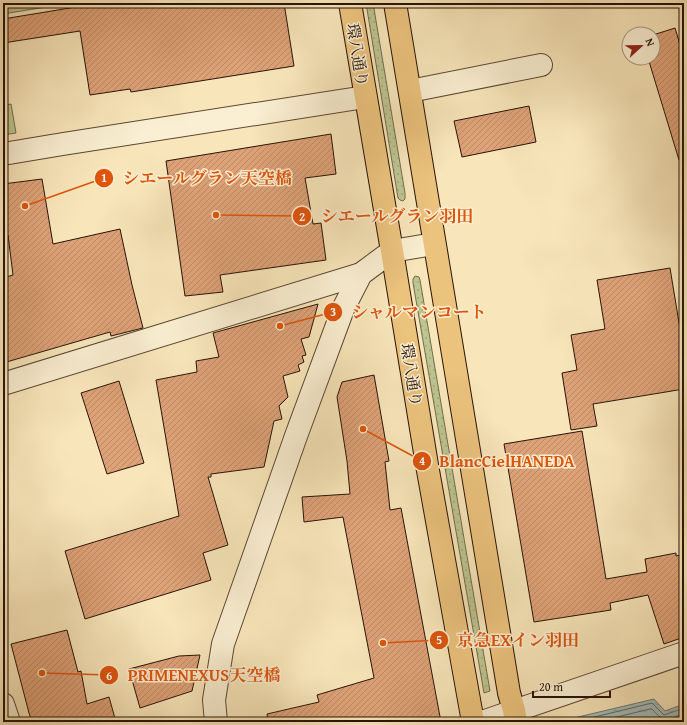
<svg xmlns="http://www.w3.org/2000/svg" width="687" height="725" font-family="'Gentium Book Plus','Noto Serif JP',serif">
  <style>
    .grass { fill: url(#grass-dots); stroke: #726c4c }
    .park { fill: url(#park-tufts); stroke: #726c4c }
    .pitch { fill: #bdc590; stroke: #726c4c }
    .water { fill: url(#water-ripples); stroke: #717973 }
    .lines { fill: none; stroke-linecap: round; stroke-linejoin: round }
    .shore { stroke: #656861; stroke-width: 1 }
    .building { fill: url(#building-hatch); stroke: #281207 }
    .minor-casing { stroke: #5c4734; stroke-width: 24 }
    .tertiary-casing { stroke: #5c4734; stroke-width: 24 }
    .trunk-casing { stroke: #281207; stroke-width: 24 }
    .minor { stroke: #faefd2; stroke-width: 22 }
    .tertiary { stroke: #faefd2; stroke-width: 22 }
    .trunk { stroke: #ecc37d; stroke-width: 22 }
    .labels { text-anchor: middle; dominant-baseline: central; stroke-width: 3; stroke-linejoin: round; paint-order: stroke }
    .street-label { font-size: 16px; fill: #281207; stroke: #faefd2 }
    .leader { fill: none; stroke: #de550c; stroke-width: 1.5 }
    .callout-dot { fill: #de550c; stroke: #faefd2; stroke-width: 1.5 }
    .mark-label { font-size: 12px; text-anchor: middle; font-weight: bold; fill: #fff }
    .callout-label { font-size: 17px; text-anchor: middle; font-weight: bold; fill: #de550c; stroke: #faefd2; stroke-width: 3; stroke-linejoin: round; paint-order: stroke }
  </style>
  <defs>
    <pattern id="grass-dots" width="8" height="8" patternUnits="userSpaceOnUse"><rect width="8" height="8" fill="#bdc590"/><path d="M2 2h.1M6 6h.1" fill="none" stroke="#a2a87b" stroke-width="1.8" stroke-linecap="round"/></pattern>
    <pattern id="park-tufts" width="24" height="20" patternUnits="userSpaceOnUse"><rect width="24" height="20" fill="#bdc590"/><path d="M3 7l-1-3M5 7V3M7 7l1-3M15 17l-1-3M17 17v-4M19 17l1-3" fill="none" stroke="#a2a87b"/></pattern>
    <pattern id="water-ripples" width="26" height="14" patternUnits="userSpaceOnUse"><rect width="26" height="14" fill="#a2bdbb"/><path d="M2 4q2-2 4 0t4 0M15 11q2-2 4 0t4 0" fill="none" stroke="#8ca19f"/></pattern>
    <pattern id="building-hatch" width="6" height="6" patternUnits="userSpaceOnUse"><rect width="6" height="6" fill="#dea278"/><path d="M-1 1l2-2M0 6l6-6M5 7l2-2" fill="none" stroke="#be8a66"/></pattern>
  </defs>
  <rect width="100%" height="100%" fill="#f8e6ba"/>
  <filter id="stains"><feTurbulence type="fractalNoise" baseFrequency=".005" numOctaves="4"/><feColorMatrix values="0 0 0 0 .2 0 0 0 0 .09 0 0 0 0 .02 0 0 0 .5 -.17"/></filter>
  <radialGradient id="worn" r=".72"><stop offset=".6" stop-color="#630" stop-opacity="0"/><stop offset="1" stop-color="#630" stop-opacity=".3"/></radialGradient>
  <g class="grass">
    <polygon points="366,3 373,3 405,193 405,199 403,201 400,200 398,198"/>
    <polygon points="415,276 419,277 420,280 490,691 484,693 413,283 413,279"/>
  </g>
  <polygon class="park" points="11,104 16,133 3,135 3,106"/>
  <polygon class="pitch" points="3,3 45,3 46,7 3,14"/>
  <polygon class="water" points="654,699 665,711 684,704 684,722 557,722"/>
  <g class="lines">
    <g class="shore">
      <polyline points="574,722 652,703 664,715 684,708"/>
      <path d="M596 722 650 709H652C665 724 667 720 684 713"/>
    </g>
  </g>
  <g class="building">
    <polygon points="76,3 284,3 294,66 131,92 130,89 90,95 80,31 3,43 3,19 76,7"/>
    <polygon points="675,28 684,58 684,159 679,160 648,58 653,58 653,35"/>
    <polygon points="529,106 536,142 462,157 454,121"/>
    <polygon points="331,134 336,174 305,178 313,224 321,223 326,260 220,275 223,292 185,296 166,161"/>
    <polygon points="42,179 53,244 120,229 132,285 143,328 111,336 110,332 3,363 3,278 13,275 8,235 3,236 3,184"/>
    <polygon points="670,268 681,335 684,335 684,389 593,404 597,426 571,430 562,373 577,370 571,335 605,329 597,280"/>
    <polygon points="318,304 309,337 301,339 306,355 302,356 304,362 298,365 300,371 283,376 288,397 279,406 282,419 274,421 264,467 211,474 211,477 208,477 228,545 203,553 211,580 85,619 65,551 179,516 156,380 197,372 196,361 219,357 213,333"/>
    <polygon points="374,375 389,461 385,462 390,510 401,508 441,722 268,722 267,714 319,702 317,695 374,678 343,517 304,522 302,497 350,494 347,461 337,397 342,382"/>
    <polygon points="119,381 144,463 107,474 81,393"/>
    <polygon points="582,431 606,579 647,572 645,559 676,553 676,556 684,554 684,637 664,644 648,595 610,603 611,610 534,622 504,444"/>
    <polygon points="67,630 78,672 81,671 87,704 109,697 116,722 32,722 29,713 11,644"/>
    <polygon points="200,655 192,691 140,708 129,669 179,656"/>
  </g>
  <g class="lines">
    <g class="minor-casing">
      <g id="minor">
        <polyline points="410,91 541,65"/>
        <polyline points="3,154 63,144 365,97"/>
        <polyline points="3,384 361,274"/>
        <polyline points="3,704 9,722"/>
        <polyline points="482,722 684,653"/>
      </g>
    </g>
    <g class="tertiary-casing">
      <polyline id="tertiary" points="216,722 214,700 223,644 296,436 343,309 361,274 392,251 434,244"/>
    </g>
    <g class="trunk-casing">
      <g id="trunk">
        <polyline points="350,3 392,251 427,465 473,722"/>
        <polyline points="395,3 509,693 514,710 516,722"/>
      </g>
    </g>
    <use href="#minor" class="minor"/>
    <use href="#tertiary" class="tertiary"/>
    <use href="#trunk" class="trunk"/>
  </g>
  <g class="labels">
    <g class="street-label">
      <text transform="translate(358 55) rotate(81)">環八通り</text>
      <text transform="translate(412 375) rotate(81)">環八通り</text>
    </g>
  </g>
  <path class="leader" d="M25 206L104 178M216 215L302 216M280 326L333 312M363 429L422 461M383 643L439 640M42 673L109 675"/>
  <g class="callout-dot">
    <circle cx="25" cy="206" r="4"/>
    <circle cx="216" cy="215" r="4"/>
    <circle cx="280" cy="326" r="4"/>
    <circle cx="363" cy="429" r="4"/>
    <circle cx="383" cy="643" r="4"/>
    <circle cx="42" cy="673" r="4"/>
    <circle cx="104" cy="178" r="10"/>
    <circle cx="302" cy="216" r="10"/>
    <circle cx="333" cy="312" r="10"/>
    <circle cx="422" cy="461" r="10"/>
    <circle cx="439" cy="640" r="10"/>
    <circle cx="109" cy="675" r="10"/>
  </g>
  <g class="mark-label">
    <text x="104" y="182">1</text>
    <text x="302" y="221">2</text>
    <text x="333" y="316">3</text>
    <text x="422" y="465">4</text>
    <text x="439" y="644">5</text>
    <text x="109" y="680">6</text>
  </g>
  <g class="callout-label">
    <text x="207" y="184">シエールグラン天空橋</text>
    <text x="397" y="222">シエールグラン羽田</text>
    <text x="419" y="318">シャルマンコート</text>
    <text x="507" y="467">BlancCielHANEDA</text>
    <text x="518" y="646">京急EXイン羽田</text>
    <text x="204" y="681">PRIMENEXUS天空橋</text>
  </g>
  <rect width="687" height="725" fill="none" stroke="#f8e6ba" stroke-width="16"/>
  <rect x="4" y="4" width="679" height="717" fill="none" stroke="#281207" stroke-width="2"/>
  <rect x="8" y="8" width="671" height="709" fill="none" stroke="#281207"/>
  <g transform="translate(641 46) rotate(68)"><circle r="19" fill="#faefd2" stroke="#a69781"/>
  <path d="M0-3L7 15L0 10L-7 15Z" fill="#8f2418"/>
  <text y="-6" font-size="11" font-weight="bold" text-anchor="middle" fill="#281207">N</text>
  </g>
  <path d="M533 691v6h77v-6" fill="none" stroke="#281207" stroke-width="2"/>
  <text x="539" y="691" font-size="12" fill="#281207" stroke="#faefd2" stroke-width="3" paint-order="stroke">20 m</text>
  <rect width="100%" height="100%" filter="url(#stains)"/>
  <rect width="100%" height="100%" fill="url(#worn)"/>
</svg>
